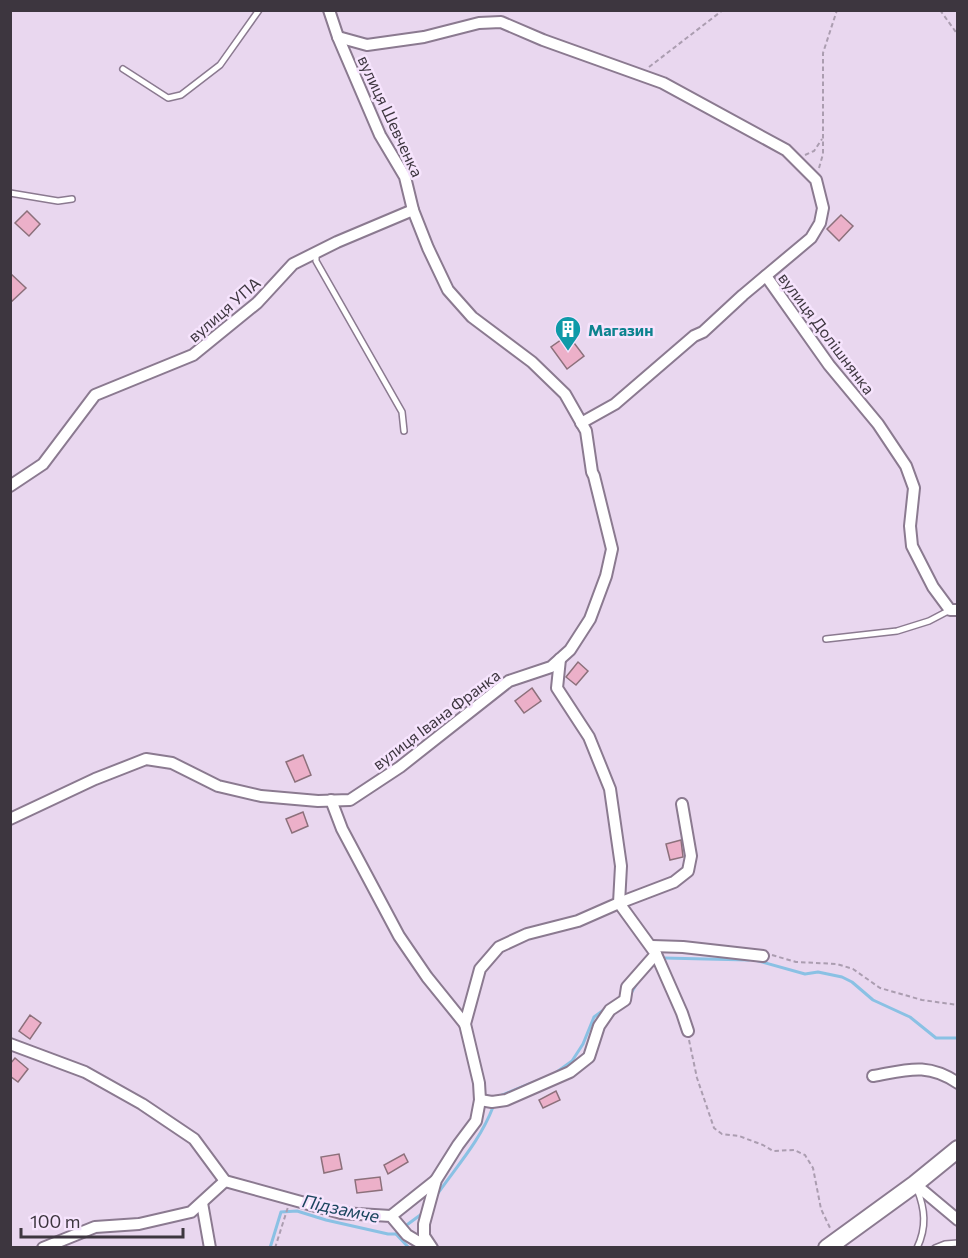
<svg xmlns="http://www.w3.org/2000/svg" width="968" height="1258" font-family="Commissioner,sans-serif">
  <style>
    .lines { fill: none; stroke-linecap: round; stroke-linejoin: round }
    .stream { stroke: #8ac1e4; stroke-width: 3 }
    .building { fill: #ecb0c9; stroke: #8c707b; stroke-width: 1.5 }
    .lane-casing { stroke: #8b7a90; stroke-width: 8 }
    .street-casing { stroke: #8b7a90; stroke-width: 14 }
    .secondary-casing { stroke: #8b7a90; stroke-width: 20 }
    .path { stroke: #ab9db0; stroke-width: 2; stroke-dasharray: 4.5 3; stroke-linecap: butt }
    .lane { stroke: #fff; stroke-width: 5 }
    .street { stroke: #fff; stroke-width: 10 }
    .secondary { stroke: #fff; stroke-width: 16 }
    .labels { text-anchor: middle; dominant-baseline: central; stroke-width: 5; stroke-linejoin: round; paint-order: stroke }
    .street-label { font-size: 16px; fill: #3d363f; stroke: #f6e4fd }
    .culture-label { font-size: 16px; font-weight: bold; fill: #0d838f; stroke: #f6e4fd; text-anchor: start }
    .water-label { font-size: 18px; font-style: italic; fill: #1a455e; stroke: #f6e4fd }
  </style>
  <rect width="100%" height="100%" fill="#e9d7ef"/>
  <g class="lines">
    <g class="stream">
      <polyline points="664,958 749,960"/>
      <polyline points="755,960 805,974 818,972 842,977 852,982 873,1000 910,1017 936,1038 958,1038"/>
      <polyline points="630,995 637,983"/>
      <polyline points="500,1096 554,1074 572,1061 583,1044 594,1017 605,1009"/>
      <path d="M436 1196C456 1167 480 1141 493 1107"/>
      <polyline points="404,1227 423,1213"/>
      <polyline points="399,1232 396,1234 409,1248"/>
      <polyline points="270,1248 281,1212 297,1211 326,1220 388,1234 396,1234"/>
    </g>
  </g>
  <g class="building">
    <polygon points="27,211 40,224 29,236 15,223"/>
    <polygon points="841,215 853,226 839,241 827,229"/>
    <polygon points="10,273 26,288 10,303"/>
    <polygon points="568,335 584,356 567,369 551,347"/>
    <polygon points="578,662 588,671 576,685 566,677"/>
    <polygon points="532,688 541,701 524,713 515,701"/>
    <polygon points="303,755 311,775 295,782 286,762"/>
    <polygon points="303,812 308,826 292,833 286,819"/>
    <polygon points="681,840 683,857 670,860 666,844"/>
    <polygon points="30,1015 41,1023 30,1039 19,1031"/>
    <polygon points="15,1058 28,1069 18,1082 10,1076 10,1064"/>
    <polygon points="556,1091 560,1100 543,1108 539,1100"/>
    <polygon points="339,1154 342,1169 324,1173 321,1157"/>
    <polygon points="404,1154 408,1162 388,1174 384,1165"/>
    <polygon points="380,1177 382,1190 357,1193 355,1180"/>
  </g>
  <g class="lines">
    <g class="lane-casing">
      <g id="lane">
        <polyline points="123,69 168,98 181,95 220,65 259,10"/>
        <polyline points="10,193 58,201 72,199"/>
        <polyline points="316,254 316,261 402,412 404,431"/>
        <polyline points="826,639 897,631 929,621 950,610"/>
        <path d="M917 1189C925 1209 927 1227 917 1248"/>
        <polyline points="935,1248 945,1244 958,1243"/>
      </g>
    </g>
    <g class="street-casing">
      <g id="street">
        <polyline points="338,37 367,45 424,37 479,23 501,22 543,40 663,83 786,150 816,180 823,208 820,223 811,238 743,295 703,332 694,336 615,404 581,423"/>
        <polyline points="766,276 829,365 878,424 906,466 914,488 910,526 912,546 933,587 950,610 958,610"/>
        <polyline points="10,486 43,464 95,395 193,355 257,303 293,264 337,242 413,210"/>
        <polyline points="331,800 342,829 399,936 427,977 465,1024"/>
        <polyline points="10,819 95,779 146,759 172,763 218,786 261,796 318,801 350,800 400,767 509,681 551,667 570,650 590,619 606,576 612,549 594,476 592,472 586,431 565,394 532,362 472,317 448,290 428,248 413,210 405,177 380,135 338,37 329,10"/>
        <polyline points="652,946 683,947 763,956"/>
        <polyline points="656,954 682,1013 688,1031"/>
        <polyline points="10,1044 85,1072 142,1104 194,1139 225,1181 341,1213 391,1216 407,1235 429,1248"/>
        <path d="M873 1076C907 1070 927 1062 958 1083"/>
        <polyline points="480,1100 492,1102 506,1100 570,1072 589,1057 599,1026 610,1010 625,1000 627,987 656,954 619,903 674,882 688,871 691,856 682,804"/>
        <polyline points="915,1184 958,1220"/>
        <polyline points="202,1203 210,1248"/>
        <polyline points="391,1216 435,1181"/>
        <polyline points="43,1248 95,1227 139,1224 191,1212 225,1181"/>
        <polyline points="432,1248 424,1236 424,1224 436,1180 458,1145 476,1121 480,1100 479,1083 465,1024 480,969 499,947 527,934 578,921 619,903 621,866 610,789 589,737 557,688 560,659"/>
      </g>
    </g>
    <g class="secondary-casing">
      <polyline id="secondary" points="827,1248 915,1184 958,1149"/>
    </g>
    <g class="path">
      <polyline points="940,10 958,35"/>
      <polyline points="649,67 723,10"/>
      <polyline points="805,155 814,151 822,139"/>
      <polyline points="819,168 823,154 823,53 837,10"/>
      <polyline points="772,955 796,962 837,964 853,969 880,988 922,1000 958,1005"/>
      <polyline points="689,1040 697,1078 714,1128 722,1134 739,1136 763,1145 773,1151 794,1150 805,1155 813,1168 821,1209 831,1230"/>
      <polyline points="275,1248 288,1207"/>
    </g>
    <use href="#lane" class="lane"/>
    <use href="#street" class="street"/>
    <use href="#secondary" class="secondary"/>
  </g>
  <defs>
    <g id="building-pin" transform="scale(1.35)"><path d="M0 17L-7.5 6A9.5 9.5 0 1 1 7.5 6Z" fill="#0f9aa8" stroke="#f6e4fd"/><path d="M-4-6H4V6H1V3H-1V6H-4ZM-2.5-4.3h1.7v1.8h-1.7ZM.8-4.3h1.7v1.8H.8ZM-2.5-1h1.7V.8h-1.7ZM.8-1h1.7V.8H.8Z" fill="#fff"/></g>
  </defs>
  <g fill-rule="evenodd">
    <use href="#building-pin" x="568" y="329"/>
  </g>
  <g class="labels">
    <g class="street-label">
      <text transform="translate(391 116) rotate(65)">вулиця Шевченка</text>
      <text transform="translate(224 309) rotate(-41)">вулиця УПА</text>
      <text transform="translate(827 333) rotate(53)">вулиця Долішнянка</text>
      <text transform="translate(436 719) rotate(-37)">вулиця Івана Франка</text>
    </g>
    <g class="culture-label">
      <text x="588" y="329">Магазин</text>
    </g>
    <g class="water-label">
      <text transform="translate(341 1208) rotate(12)">Підзамче</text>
    </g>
  </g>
  <rect width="968" height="1258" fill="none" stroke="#3d363f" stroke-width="24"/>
  <path d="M21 1228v9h162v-9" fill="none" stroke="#3d363f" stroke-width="3"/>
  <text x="30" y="1228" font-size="18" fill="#3d363f" stroke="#f6e4fd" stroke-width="4.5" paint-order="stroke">100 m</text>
</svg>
